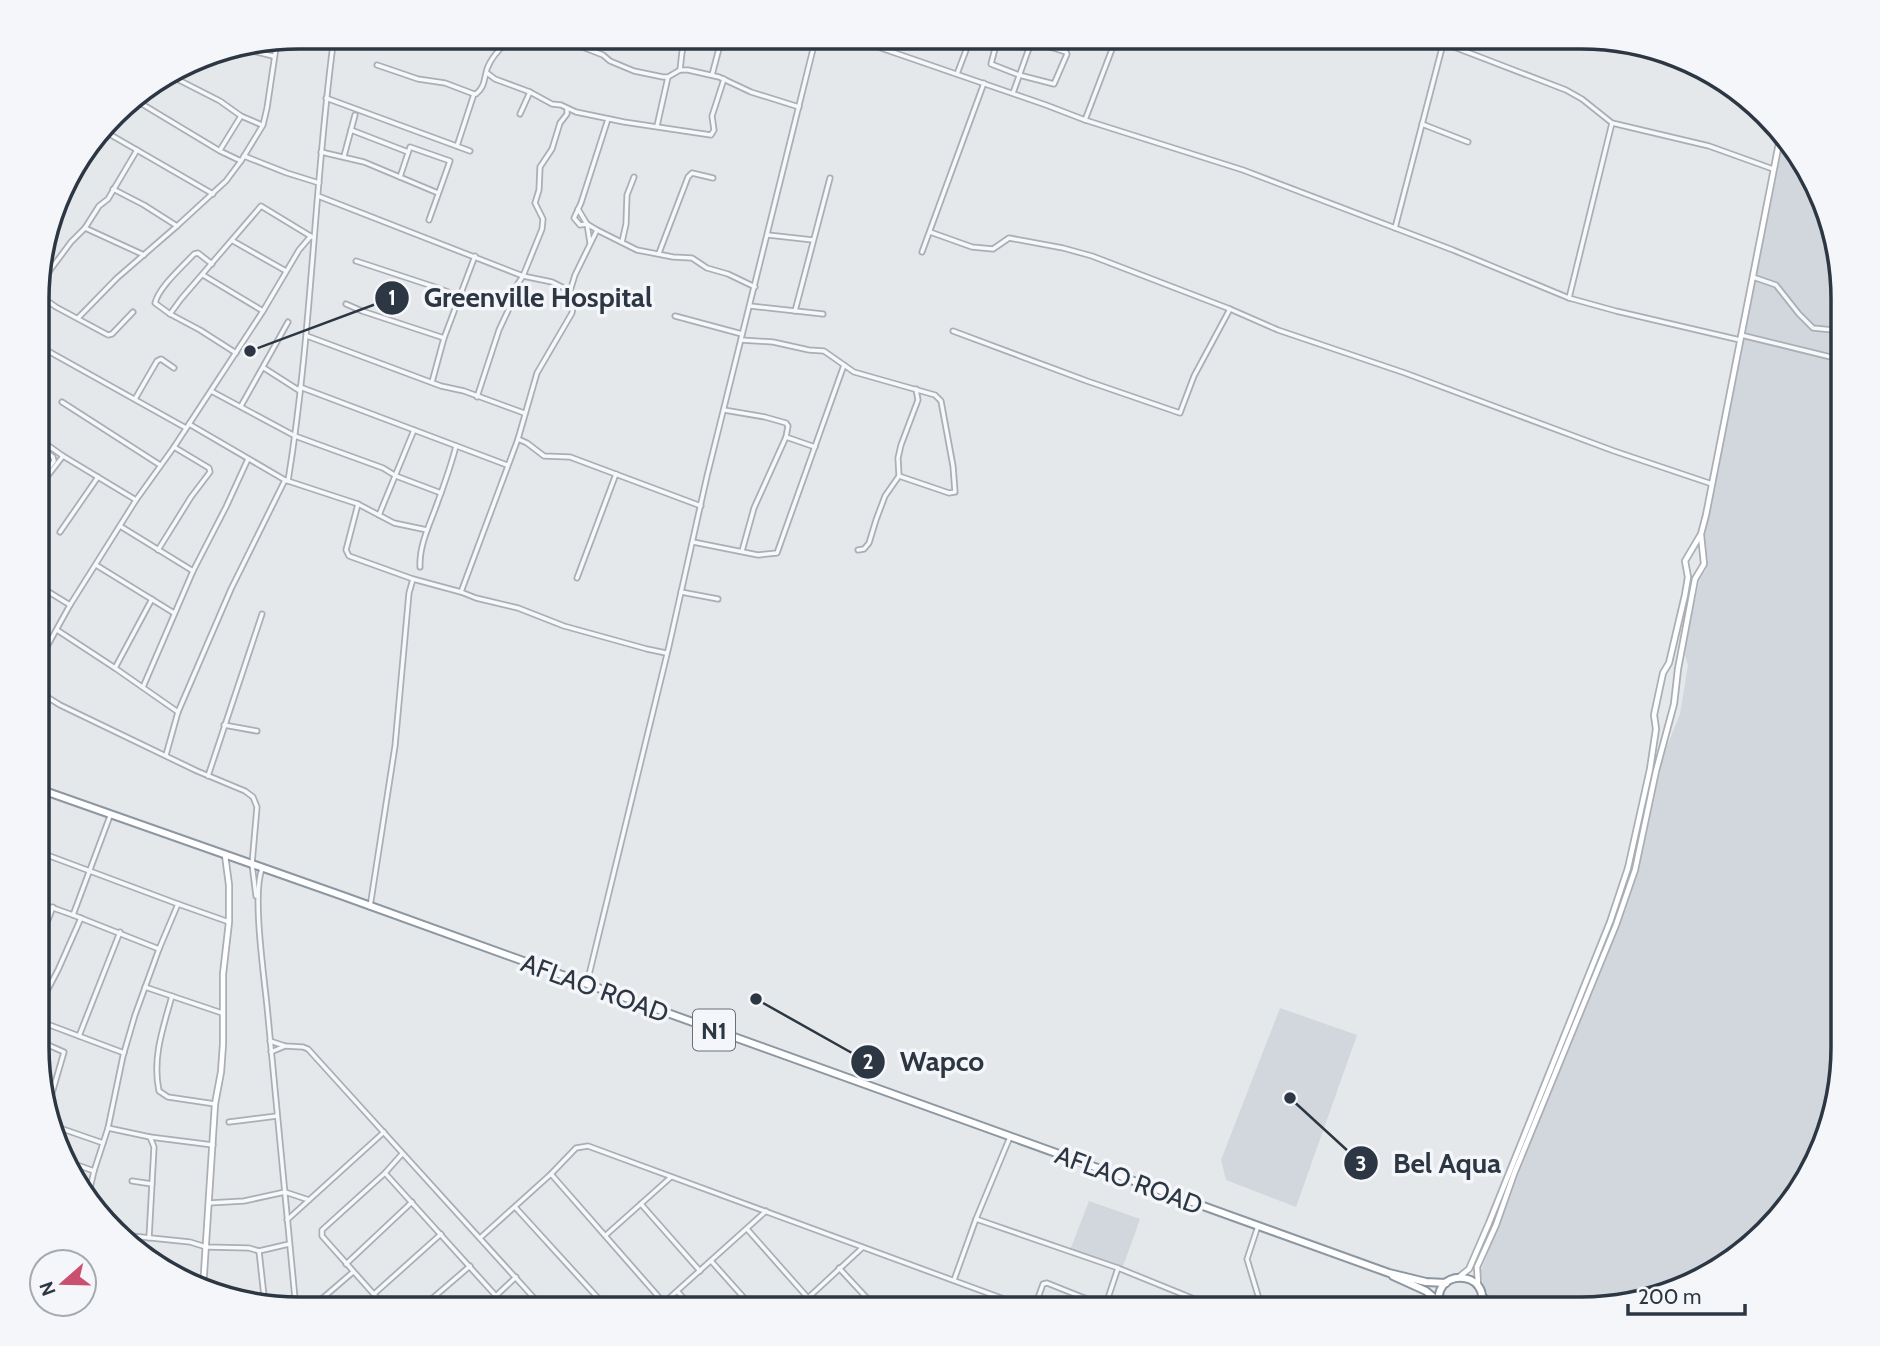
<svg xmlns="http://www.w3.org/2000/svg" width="1880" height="1346" font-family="Cabin,sans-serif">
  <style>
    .built { fill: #d2d7dd }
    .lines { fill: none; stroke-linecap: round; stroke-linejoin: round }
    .street-casing { stroke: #a9afb5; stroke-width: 7 }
    .secondary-casing { stroke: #a9afb5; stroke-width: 8 }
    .highway-casing { stroke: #8c97a2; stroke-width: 10 }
    .street { stroke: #f7f8fa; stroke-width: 3.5 }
    .secondary { stroke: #fff; stroke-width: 4.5 }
    .highway { stroke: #fff; stroke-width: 6 }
    .labels { text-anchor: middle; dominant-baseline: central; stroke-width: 7; stroke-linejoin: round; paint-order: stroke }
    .shield { fill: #f4f6f9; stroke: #68707a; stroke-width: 2 }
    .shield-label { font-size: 24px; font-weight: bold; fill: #2c3743 }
    .street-label { font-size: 26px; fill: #2c3743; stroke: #f4f6f9 }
    .rim { fill: none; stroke: #2c3743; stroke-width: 3.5 }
    .leader { fill: none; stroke: #2c3743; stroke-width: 2.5 }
    .callout-dot { fill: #2c3743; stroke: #f4f6f9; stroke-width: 2.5 }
    .mark-label { font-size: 21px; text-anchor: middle; font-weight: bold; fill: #fff }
    .callout-label { font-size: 28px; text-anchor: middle; font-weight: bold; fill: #2c3743; stroke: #f4f6f9; stroke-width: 7; stroke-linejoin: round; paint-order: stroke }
  </style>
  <rect width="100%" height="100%" fill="#e4e8eb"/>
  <g class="built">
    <polygon points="1783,143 1816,182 1843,282 1843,1064 1829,1132 1789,1207 1698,1282 1582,1309 1510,1309 1491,1300 1483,1284 1481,1271 1544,1107 1623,914 1638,872 1663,756 1680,714 1688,665 1684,652 1700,577 1706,570 1708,560 1704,550 1705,533"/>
    <polygon points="1280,1008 1357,1035 1296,1207 1226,1180 1221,1160"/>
    <polygon points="1089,1201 1140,1219 1122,1269 1070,1250"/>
  </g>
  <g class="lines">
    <g class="street-casing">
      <g id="street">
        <polyline points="557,37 603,55 610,61 634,71 663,77 668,77 680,70 688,70 719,77 751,92 799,107"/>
        <polyline points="849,37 1046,105 1085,120 1243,170 1453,250 1569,298 1616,311 1740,340"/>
        <polyline points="998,37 991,64 1019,75 1054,84 1067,54 1066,52 1031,41"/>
        <polyline points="1007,37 1030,44"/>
        <polyline points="1428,37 1566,90 1582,99 1612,123 1709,146 1773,169"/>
        <polyline points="239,48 273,56"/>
        <polyline points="586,48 591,37"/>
        <polyline points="377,65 418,79 445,83 474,94"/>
        <polyline points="680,70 682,52 686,37"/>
        <polyline points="487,73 495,79 530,92 552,104 561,105 576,112 624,122 711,135 714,130 712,116 724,79"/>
        <polyline points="957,74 971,37"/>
        <polyline points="169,75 220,101 241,116 262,125"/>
        <polyline points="712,75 722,37"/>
        <polyline points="1013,93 1033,37"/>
        <polyline points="132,98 220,151 241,161"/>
        <polyline points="326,98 470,151"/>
        <polyline points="520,114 530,92"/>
        <polyline points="1085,120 1114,44"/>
        <polyline points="1422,124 1468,142"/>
        <polyline points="657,126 668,77"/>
        <polyline points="351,130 408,152"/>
        <polyline points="104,131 213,194"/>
        <path d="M457 146 474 94H476C485 87 484 79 487 69 491 57 503 45 512 37"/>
        <polyline points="220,150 241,116"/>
        <polyline points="321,152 364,162 438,193"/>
        <polyline points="244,156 287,173 319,183"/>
        <polyline points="344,156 355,115"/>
        <polyline points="400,177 410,147 450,161 429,220"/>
        <polyline points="113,189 144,205 177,226 226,181 241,161 263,125 267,108 277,41"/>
        <polyline points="318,196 523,276 552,282 570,291 573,307 572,313 537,373 518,439 461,592 413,579 349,556 346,550 358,504"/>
        <polyline points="578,209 587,224 597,230 637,250 673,257 692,258 707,268 728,274 755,287"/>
        <polyline points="85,228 144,255"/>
        <polyline points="1395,228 1443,44"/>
        <polyline points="930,232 972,247 993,249 1009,238 1063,248 1092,256 1230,309 1278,330 1405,373 1614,451 1712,484"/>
        <polyline points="768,235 813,240"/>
        <polyline points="233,241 286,271"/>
        <polyline points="622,242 626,224 627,195 634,177"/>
        <polyline points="590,243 587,224 580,225 574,218 581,203 608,119"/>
        <polyline points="922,252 984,83"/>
        <polyline points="659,253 688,177 692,173 713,178"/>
        <polyline points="356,261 435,287 461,297"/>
        <path d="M212 264 198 253 194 254C182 267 159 287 155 303L170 314 200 330 236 353"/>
        <polyline points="203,275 263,311"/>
        <polyline points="1753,277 1776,285 1799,314 1813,328 1843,331"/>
        <polyline points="39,285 71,242 85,228 99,206 108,199 137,150"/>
        <polyline points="570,291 575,275 597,230"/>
        <polyline points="39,295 56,307 108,335 112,334 133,312"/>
        <polyline points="1569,298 1612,123"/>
        <polyline points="346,304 362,311 444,338"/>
        <polyline points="750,306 823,314"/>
        <polyline points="795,311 830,178"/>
        <polyline points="170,314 181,299 261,206 312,237"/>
        <polyline points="675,316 742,334"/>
        <polyline points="78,318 117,278 177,226"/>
        <polyline points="953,331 1087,381 1180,413 1194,376 1230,309"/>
        <polyline points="1741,335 1843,360"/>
        <polyline points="307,336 441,386 464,391 524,413"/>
        <polyline points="741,340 773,342 809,350 824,351 854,372 935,395 941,401 953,466 955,492 949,493 899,476"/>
        <polyline points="39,346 186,428"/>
        <polyline points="264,368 300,391"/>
        <polyline points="432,382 444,338 475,256"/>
        <polyline points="300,387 507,465"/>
        <polyline points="211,391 295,436 383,468 396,476 441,493"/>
        <polyline points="477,397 499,330 512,302 517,285 523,276 542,229 543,219 535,203 539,190 540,167 552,149 560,123 567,114 567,109"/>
        <polyline points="135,399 157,361 161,359 174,368"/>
        <polyline points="62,402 160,465"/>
        <polyline points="241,406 288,322"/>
        <polyline points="724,410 765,417 786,423 788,426 786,437 754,508 742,551"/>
        <polyline points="189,424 285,480 358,504 394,523 427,530"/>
        <polyline points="786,437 815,447"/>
        <polyline points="39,439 63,456 136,500"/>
        <polyline points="518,439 527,443 544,456 570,457 701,506"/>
        <polyline points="39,447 53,457 54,461 39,481"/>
        <polyline points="39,456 47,445"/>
        <polyline points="39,463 47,470"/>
        <path d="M288 481C312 334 314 184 334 37"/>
        <polyline points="39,487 63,456"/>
        <polyline points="379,515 414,430"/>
        <polyline points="120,526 193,571"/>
        <polyline points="60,532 98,477"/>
        <polyline points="693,542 758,555 777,553 844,365"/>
        <polyline points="158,550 191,497 210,472 209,468 174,447"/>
        <polyline points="858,550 864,549 869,543 876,520 885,496 899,476 898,458 901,445 918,400 916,389"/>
        <polyline points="96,565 174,613"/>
        <path d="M420 567C419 545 430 524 437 504 444 485 451 466 456 446"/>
        <polyline points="577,578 616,474"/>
        <polyline points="39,586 70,605"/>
        <polyline points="461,592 476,598 518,608 564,626 647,649 666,653"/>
        <polyline points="681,592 718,599"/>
        <polyline points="57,630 115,668 178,712"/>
        <polyline points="39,661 70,605 136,500 174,447 263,311 299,250 311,236"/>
        <polyline points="115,668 152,599"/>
        <polyline points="143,687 193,571 226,507 248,459"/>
        <polyline points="39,692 60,705 197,771 245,791 253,797 257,807 252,864 256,896"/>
        <polyline points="224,725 257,731"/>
        <polyline points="166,755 178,712 231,589 285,480"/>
        <polyline points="208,776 262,614"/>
        <polyline points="110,816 73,915 159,949 178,904 229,922"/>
        <polyline points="39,852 178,904"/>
        <path d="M262 869C252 893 264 976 267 1006 277 1107 286 1208 296 1309"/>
        <polyline points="39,903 73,915"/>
        <polyline points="370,907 395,746 409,593 413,579"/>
        <polyline points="39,943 53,907"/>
        <polyline points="587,983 669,646 707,476 816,37"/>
        <polyline points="145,987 222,1013"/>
        <path d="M172 996C163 1028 152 1058 159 1091L168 1097 215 1104"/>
        <polyline points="39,1006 58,970 81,918"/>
        <polyline points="39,1021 124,1053"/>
        <polyline points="79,1036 120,932"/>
        <polyline points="39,1041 64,1052 48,1107"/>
        <polyline points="270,1041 285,1046 303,1047 308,1049 544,1309"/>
        <polyline points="271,1052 285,1046"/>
        <polyline points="40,1085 52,1090"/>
        <polyline points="229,1122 277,1116"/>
        <polyline points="54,1126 103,1143"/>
        <polyline points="108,1128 150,1137 213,1145"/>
        <polyline points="66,1161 94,1171"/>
        <polyline points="385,1173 496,1296"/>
        <polyline points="551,1174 664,1303"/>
        <polyline points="132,1181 152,1184"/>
        <polyline points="88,1197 94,1171 108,1128 123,1056 135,1015 159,949"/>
        <polyline points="209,1203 244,1201 285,1192 309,1200"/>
        <polyline points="641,1204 700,1271"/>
        <polyline points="515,1207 608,1309"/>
        <polyline points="976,1219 1118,1268 1105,1307"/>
        <polyline points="287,1220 384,1132"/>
        <polyline points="1258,1226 1247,1259 1260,1302"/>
        <polyline points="747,1229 808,1298"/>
        <polyline points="122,1235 190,1242 206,1247 249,1248 259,1251 289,1244"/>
        <polyline points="606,1235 671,1177"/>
        <polyline points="149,1238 154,1147 150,1137"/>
        <polyline points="480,1238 551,1174 576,1148 588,1146 1031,1309"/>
        <polyline points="259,1251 265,1305"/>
        <polyline points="712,1262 754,1309"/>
        <polyline points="346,1264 412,1202"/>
        <polyline points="839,1268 877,1309"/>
        <polyline points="1118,1268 1219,1309"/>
        <polyline points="954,1280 976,1219 1010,1137"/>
        <polyline points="678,1292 693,1309"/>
        <polyline points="374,1294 441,1234"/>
        <polyline points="314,1309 317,1303 353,1272"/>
        <polyline points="387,1309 322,1236 322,1230 385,1173 402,1154"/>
        <polyline points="420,1309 470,1266"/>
        <polyline points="482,1309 516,1277"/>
        <polyline points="524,1309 535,1299"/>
        <polyline points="657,1309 766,1211"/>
        <polyline points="796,1309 862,1248"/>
        <polyline points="865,1309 872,1303"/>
        <polyline points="1034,1309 1043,1284 1047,1283 1112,1309"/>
      </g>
    </g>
    <g class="secondary-casing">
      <g id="secondary">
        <polyline points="1459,1277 1469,1269 1489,1223 1610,922 1628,868 1650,769 1656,729 1654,715 1663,673 1669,663 1685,595 1688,577 1685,561 1701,534 1706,515 1780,138"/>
        <polyline points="1478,1284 1477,1267 1496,1225 1514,1174 1616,925 1635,870 1656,771 1674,704 1678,669 1695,579 1704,564 1701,535"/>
        <polyline points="203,1289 215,1104 221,1072 223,1044 223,974 229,922 229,885 225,855"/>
      </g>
    </g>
    <g class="highway-casing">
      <g id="highway">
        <polyline points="39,789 343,896 1389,1273 1426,1282 1446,1283"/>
        <polyline points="1393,1276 1426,1291 1438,1301"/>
        <polyline points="1482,1296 1489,1303 1500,1309"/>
        <path d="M1441 1309C1426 1267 1495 1268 1480 1309"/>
      </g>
    </g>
    <use href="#street" class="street"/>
    <use href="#secondary" class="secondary"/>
    <use href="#highway" class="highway"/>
  </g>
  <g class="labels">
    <rect class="shield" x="693" y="1009.5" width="42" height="41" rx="5"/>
    <g class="shield-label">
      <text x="714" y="1030">N1</text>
    </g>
    <g class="street-label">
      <text transform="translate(595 988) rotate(20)">AFLAO ROAD</text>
      <text transform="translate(1129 1180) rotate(20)">AFLAO ROAD</text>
    </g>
  </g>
  <path d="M0 0H1880V1346H0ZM299 49H1581A250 250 0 0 1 1831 299V1047A250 250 0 0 1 1581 1297H299A250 250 0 0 1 49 1047V299A250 250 0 0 1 299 49Z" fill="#f4f6f9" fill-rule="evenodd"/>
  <path class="rim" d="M299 49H1581A250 250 0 0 1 1831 299V1047A250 250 0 0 1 1581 1297H299A250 250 0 0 1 49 1047V299A250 250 0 0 1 299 49Z"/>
  <path class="leader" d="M250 351L392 298M756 999L868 1062M1290 1098L1361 1163"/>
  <g class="callout-dot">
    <circle cx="250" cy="351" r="7"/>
    <circle cx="756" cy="999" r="7"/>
    <circle cx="1290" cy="1098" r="7"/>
    <circle cx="392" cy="298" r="18"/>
    <circle cx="868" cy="1062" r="18"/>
    <circle cx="1361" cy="1163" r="18"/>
  </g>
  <g class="mark-label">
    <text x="392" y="305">1</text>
    <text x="868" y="1069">2</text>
    <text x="1361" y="1171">3</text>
  </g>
  <g class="callout-label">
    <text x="538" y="307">Greenville Hospital</text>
    <text x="942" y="1071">Wapco</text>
    <text x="1447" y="1173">Bel Aqua</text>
  </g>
  <g transform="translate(63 1283) rotate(250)"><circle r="33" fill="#f4f6f9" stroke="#a4aab0" stroke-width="2"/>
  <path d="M0-5L12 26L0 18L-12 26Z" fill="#ca506f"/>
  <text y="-10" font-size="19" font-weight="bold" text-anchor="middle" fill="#2c3743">N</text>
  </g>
  <path d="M1628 1304v10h117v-10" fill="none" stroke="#2c3743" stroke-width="3.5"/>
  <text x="1638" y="1304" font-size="21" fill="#2c3743" stroke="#f4f6f9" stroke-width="5" paint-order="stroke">200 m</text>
</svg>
